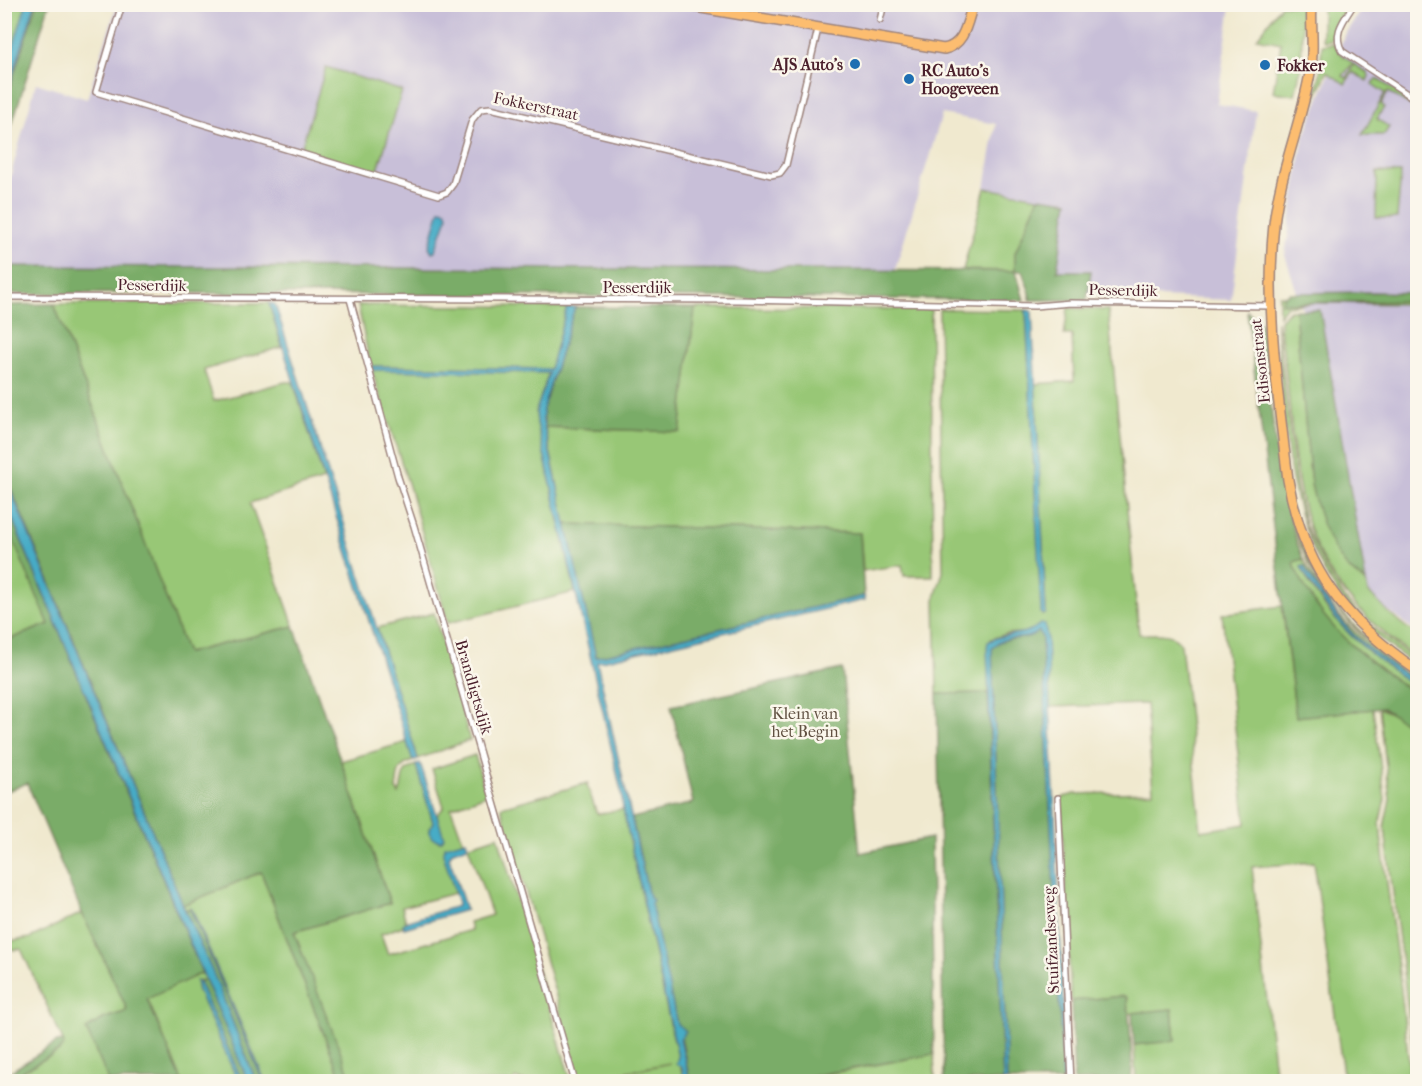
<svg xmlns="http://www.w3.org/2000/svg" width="1422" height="1086" font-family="'IM FELL French Canon',serif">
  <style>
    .industrial { fill: #c8bfd8 }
    .green { fill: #98c776; stroke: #717350; stroke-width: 1.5 }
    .forest { fill: #7aac67; stroke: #626649; stroke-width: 1.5 }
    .water { fill: #47acc6; stroke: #486678; stroke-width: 1.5 }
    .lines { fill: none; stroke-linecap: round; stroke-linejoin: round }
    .minor-casing { stroke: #9d847d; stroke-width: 8 }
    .primary-casing { stroke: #9d847d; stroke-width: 12 }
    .minor { stroke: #fff; stroke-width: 5 }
    .primary { stroke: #fcbd6f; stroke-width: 9 }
    .poi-dot { fill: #1f6fb2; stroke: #fbf7ec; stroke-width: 2 }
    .labels { text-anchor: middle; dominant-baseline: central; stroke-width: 5; stroke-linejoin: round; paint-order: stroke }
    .poi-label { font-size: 16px; font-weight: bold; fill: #4a1f2b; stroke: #fbf7ec; text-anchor: start }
    .street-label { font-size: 16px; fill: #4a1f2b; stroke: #fbf7ec }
    .park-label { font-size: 16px; fill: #615142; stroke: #fbf7ec }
  </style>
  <rect width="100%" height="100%" fill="#fbf7ec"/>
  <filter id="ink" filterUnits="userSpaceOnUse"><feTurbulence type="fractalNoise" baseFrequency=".0167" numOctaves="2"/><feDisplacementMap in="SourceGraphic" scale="12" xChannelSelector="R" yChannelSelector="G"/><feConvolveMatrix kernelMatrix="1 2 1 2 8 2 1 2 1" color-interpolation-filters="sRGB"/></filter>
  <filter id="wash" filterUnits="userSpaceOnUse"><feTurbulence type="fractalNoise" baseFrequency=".008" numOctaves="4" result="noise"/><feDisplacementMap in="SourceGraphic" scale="24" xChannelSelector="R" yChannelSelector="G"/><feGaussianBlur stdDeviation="1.35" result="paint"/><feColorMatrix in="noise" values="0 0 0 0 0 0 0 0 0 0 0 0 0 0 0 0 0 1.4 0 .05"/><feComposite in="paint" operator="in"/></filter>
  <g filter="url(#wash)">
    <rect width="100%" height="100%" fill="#f0e9cf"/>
    <g class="industrial">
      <polygon points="117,5 1231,5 1217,104 1256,111 1231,300 1088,294 1091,271 1016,271 1039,198 985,188 996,124 942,114 895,270 5,266 5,196 36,83 87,99"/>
      <polygon points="1364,5 1417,5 1417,632 1363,593 1313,342 1285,255 1303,140 1345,34"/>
    </g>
    <g class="green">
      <polygon points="5,5 26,5 5,73"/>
      <polygon points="1281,5 1303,5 1301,67 1295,95 1273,92 1281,43 1257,38"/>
      <polygon points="1322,5 1350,5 1337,26 1333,39 1324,41 1322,39"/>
      <polygon points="1333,43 1341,54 1353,63 1343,76 1347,78 1354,64 1368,73 1369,76 1367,81 1353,72 1345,84 1327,72 1313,103 1320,74 1322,45"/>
      <polygon points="326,67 402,91 377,173 301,149"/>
      <polygon points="1377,79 1412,101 1412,106 1388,92 1381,104 1384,107 1377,119 1389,127 1384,135 1362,135 1385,93 1372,84"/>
      <polygon points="1377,172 1401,173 1397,218 1376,218"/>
      <polygon points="985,188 1039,197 1015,253 1016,271 963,270"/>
      <polygon points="1279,295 1284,296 1282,303 1417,301 1417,304 1313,303 1287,306 1279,316"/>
      <polygon points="258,303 269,303 282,347 204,370 214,401 285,382 293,382 324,480 250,503 294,626 187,653 54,304"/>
      <polygon points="358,305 567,307 550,369 371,366 373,370 549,372 536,411 537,423 575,592 448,623 409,486 370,365"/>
      <polygon points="695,308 931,309 933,576 904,576 902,565 863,571 860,533 566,524 545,427 680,432"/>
      <path d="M1068 308 1108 310 1139 634C1153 635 1172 630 1181 644L1201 831 1246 824 1222 614 1282 606 1296 717 1373 709 1385 799 1380 821 1382 845 1401 989 1410 1075 1344 1081 1314 862 1252 867 1276 1081H1136L1134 1045 1175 1040 1172 1009 1128 1014 1127 998 1124 996 1071 1001 1061 801 1064 797 1075 794 1153 792 1146 704 1050 707 1045 624 1029 632 1006 634 991 639 988 693 937 694 935 597 943 572 939 309 1026 310 1042 615 1046 613 1035 384 1074 381 1072 335H1064Z"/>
      <path d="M1290 310H1295L1311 484 1315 499 1323 522 1348 569 1366 582 1368 592 1393 617 1417 635V658C1370 626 1327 583 1309 527 1290 466 1292 400 1281 337L1280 320Z"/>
      <path d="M1277 321 1296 485 1305 525 1326 569 1346 600 1372 627 1417 661V666C1393 649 1367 631 1348 607 1284 528 1286 431 1277 335Z"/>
      <path d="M1264 322H1266L1269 337C1279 429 1277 537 1341 611 1363 637 1390 656 1417 675V677C1399 664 1379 652 1363 636 1264 543 1287 441 1264 322Z"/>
      <polygon points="4,501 13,521 7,524 49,624 5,641"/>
      <path d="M1303 559C1314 578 1324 597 1338 614 1361 641 1389 661 1417 681V683C1396 668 1372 653 1354 635 1334 615 1318 590 1304 566L1301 567C1327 622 1369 654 1417 688V695C1373 665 1328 632 1303 583 1299 576 1295 570 1294 562Z"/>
      <polygon points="434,613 470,740 418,759 377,628"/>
      <polygon points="1379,708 1395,715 1417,731 1417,1081 1386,838 1385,822 1390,799"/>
      <path d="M407 742 413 761C395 767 399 775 396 789L399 794C405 779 397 773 416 765L433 822 430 829 438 841 442 840 443 837 436 816 444 807 432 769 475 755 486 795 451 808 463 841 446 847 443 853 455 893 402 907 406 922 403 926 381 934 388 954 471 930 469 922 492 915 468 846 498 836 571 1081H518L521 1080 515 1078 513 1082 351 1081 294 932 390 903 341 761Z"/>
      <polygon points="588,783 587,785 597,814 623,809 671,1028 684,1081 586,1081 670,1063 577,1081 555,992 501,807"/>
      <polygon points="261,872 342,1081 265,1081 191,907 185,910 183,905"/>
      <polygon points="82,913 127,1009 125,1012 105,1018 86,1029 109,1081 5,1081 59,1051 64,1043 21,949 5,951 4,924 13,941 30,938"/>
      <polygon points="202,973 205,980 196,981 198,991 238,1081 182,1081 147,998"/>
      <polygon points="934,1054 935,1081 784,1082"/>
    </g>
    <g class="forest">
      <polygon points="36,5 49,5 5,147 5,103"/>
      <polygon points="1039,197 1068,201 1057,271 1091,271 1087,300 1030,300 1030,293 1022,271 1016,271 1024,300 172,293 5,294 5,266 1015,271 1015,253"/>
      <polygon points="1373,292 1417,293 1417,301 1282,303 1284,296 1290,293"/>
      <polygon points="54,304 187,653 294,626 390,903 294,932 352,1081 342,1081 261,872 183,905 5,474 4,305"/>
      <polygon points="575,307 695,308 680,432 545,427 543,409"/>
      <path d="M1295 310H1320L1366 582C1360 577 1352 573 1347 567 1328 544 1317 513 1311 484Z"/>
      <path d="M1247 311 1261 323 1264 334C1272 410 1275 488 1303 559L1294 562C1295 570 1299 576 1303 583 1328 632 1373 665 1417 695V731L1383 708 1296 717Z"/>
      <polygon points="13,521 202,973 147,999 182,1081 109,1081 86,1029 105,1018 125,1012 127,1009 82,913 27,783 5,792 5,641 49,624 6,524"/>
      <polygon points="566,524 860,533 864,596 596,657"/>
      <path d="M1039 630 1042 637 1063 1081H1007L992 649C1003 632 1024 645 1039 630Z"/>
      <path d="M842 669 860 853 931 838 934 1054 784 1081H690C687 1070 681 1029 677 1024L650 903 653 900 649 897 632 818 693 803 671 706Z"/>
      <polygon points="988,693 1003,1081 944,1081 937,694"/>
      <polygon points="190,908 263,1081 256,1081 216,980 185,911"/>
      <polygon points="205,979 248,1081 242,1081 199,982"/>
      <path d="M1125 996C1130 1005 1133 1069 1131 1081H1074L1071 1001Z"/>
      <polygon points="1172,1009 1175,1041 1134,1045 1132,1013"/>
      <polygon points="63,1041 64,1045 59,1051 5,1081 5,1075 57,1042"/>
    </g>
    <g class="water">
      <polygon points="26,5 35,5 5,100 5,73"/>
      <polygon points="440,209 446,210 448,215 435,251 432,252 429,247"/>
      <polygon points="269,303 275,304 418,759 413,761"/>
      <polygon points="567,307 575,307 547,395 543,409 543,421 596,657 864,596 865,600 597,662 649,897 653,900 651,903 677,1024 686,1031 680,1039 690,1081 684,1081 682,1067 676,1064 678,1057 623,809 621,791 537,423 536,411 549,373 372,370 371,366 550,369"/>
      <polygon points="1026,310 1032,311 1046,613 1044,615 1041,613"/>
      <polygon points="4,474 185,910 216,980 256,1081 248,1081 5,501"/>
      <path d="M1304 566C1318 590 1334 614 1354 635 1372 653 1396 668 1417 683V688C1363 650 1334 626 1301 567Z"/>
      <path d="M1040 624H1045L1047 638 1067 1081H1063L1042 637 1039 631C1024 644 1003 632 992 649L1007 1081H1003L987 647 988 642C1005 631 1025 638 1040 624Z"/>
      <polygon points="420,763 444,837 441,841 432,838 429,832 433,822 416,765"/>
      <polygon points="466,840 468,846 453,851 449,857 466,910 404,928 403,924 408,921 458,906 458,903 443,853 445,846"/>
      <polygon points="191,907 265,1081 263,1081 190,908"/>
      <polygon points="196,981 199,982 242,1081 238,1081 198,991"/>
    </g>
  </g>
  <g filter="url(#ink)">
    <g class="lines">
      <g class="minor-casing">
        <g id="minor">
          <polyline points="122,4 96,92 439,195 447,192 453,184 472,120 481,109 490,108 771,175 780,173 786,165 818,29"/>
          <path d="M1354 4C1344 20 1332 33 1342 51L1418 101"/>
          <polyline points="880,20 884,4"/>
          <polyline points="4,297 738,300 1035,306 1071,303 1270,306"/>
          <polyline points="350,299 398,477 414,526 575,1082"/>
          <polyline points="1058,798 1071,1082"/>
        </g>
      </g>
      <g class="primary-casing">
        <g id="primary">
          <path d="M677 4 944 49C965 45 967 22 973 4"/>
          <path d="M1312 4C1310 27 1315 50 1310 73 1301 124 1280 172 1274 224 1265 310 1278 395 1288 480 1304 570 1344 620 1418 671"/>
        </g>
      </g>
      <use href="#minor" class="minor"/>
      <use href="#primary" class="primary"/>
    </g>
  </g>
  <g class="poi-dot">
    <circle cx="855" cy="64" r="6"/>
    <circle cx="1265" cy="65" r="6"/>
    <circle cx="909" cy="79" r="6"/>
  </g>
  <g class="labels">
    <g class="poi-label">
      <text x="843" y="64" text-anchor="end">AJS Auto's</text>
      <text x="1277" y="65">Fokker</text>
      <text x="921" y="70">RC Auto's<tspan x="921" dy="18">Hoogeveen</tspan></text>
    </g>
    <g class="street-label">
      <text transform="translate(536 106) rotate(12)">Fokkerstraat</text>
      <text transform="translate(152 285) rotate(1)">Pesserdijk</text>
      <text x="637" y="287">Pesserdijk</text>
      <text transform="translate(1123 290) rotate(1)">Pesserdijk</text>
      <text transform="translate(1260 361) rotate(-96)">Edisonstraat</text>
      <text transform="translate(474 687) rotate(74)">Brandligtsdijk</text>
      <text transform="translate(1051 940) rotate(-93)">Stuifzandseweg</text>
    </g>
    <g class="park-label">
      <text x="805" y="713">Klein van<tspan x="805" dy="18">het Begin</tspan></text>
    </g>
  </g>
  <rect width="1422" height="1086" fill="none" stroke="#fbf7ec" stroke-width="24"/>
</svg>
